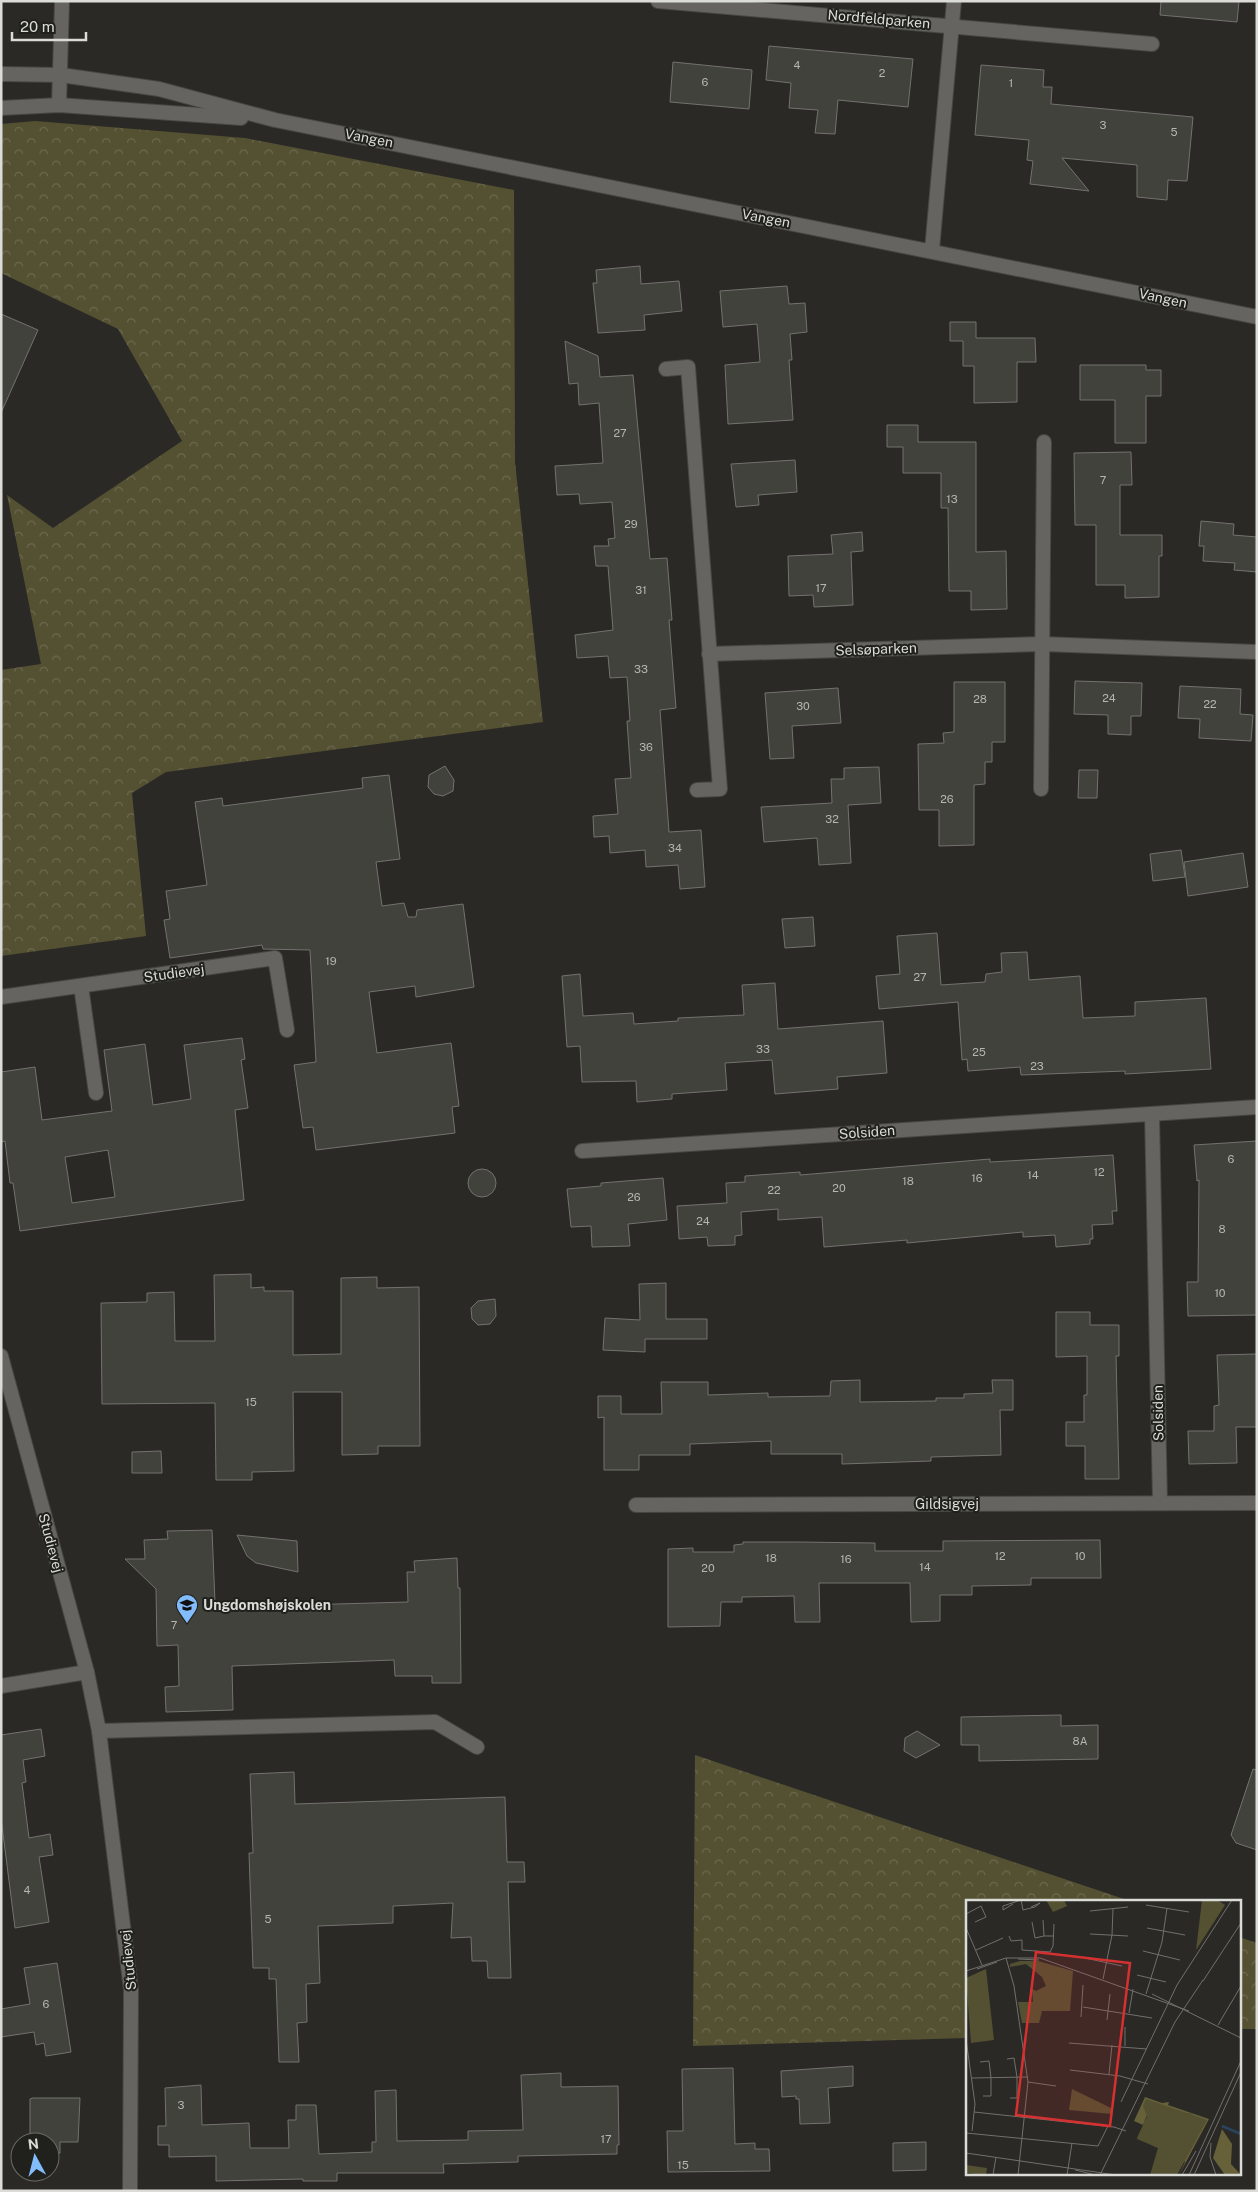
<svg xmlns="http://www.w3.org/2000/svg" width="1258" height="2192" font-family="'Public Sans',sans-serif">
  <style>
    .park { fill: url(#park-crowns) }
    .building { fill: #42423d; stroke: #73726e; fill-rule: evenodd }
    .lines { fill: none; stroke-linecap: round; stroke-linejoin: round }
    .service-casing { stroke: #464643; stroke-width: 16 }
    .minor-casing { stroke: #464643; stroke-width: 16 }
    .tertiary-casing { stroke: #464643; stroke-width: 16 }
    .service { stroke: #656460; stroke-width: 14 }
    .minor { stroke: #656460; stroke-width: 14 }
    .tertiary { stroke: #656460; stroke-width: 14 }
    .labels { text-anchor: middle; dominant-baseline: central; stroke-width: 4; stroke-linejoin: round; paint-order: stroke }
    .number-label { font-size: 11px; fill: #b5b5b1 }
    .street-label { font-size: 14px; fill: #dbdbd8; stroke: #20201c }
    .poi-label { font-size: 14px; font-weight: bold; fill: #dbdbd8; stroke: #20201c; text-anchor: start }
    .inset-river { fill: none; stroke: #2a4460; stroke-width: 2.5 }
    .inset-road { fill: none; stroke: #71706d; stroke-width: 1 }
    .view { fill: #d63131; fill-opacity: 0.15; stroke: #d63131; stroke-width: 2.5 }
    .inset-edge { fill: none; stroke: #dbdbd8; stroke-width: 2.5 }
  </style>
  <defs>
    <pattern id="park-crowns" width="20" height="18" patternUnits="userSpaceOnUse" patternTransform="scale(1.25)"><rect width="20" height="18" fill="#545032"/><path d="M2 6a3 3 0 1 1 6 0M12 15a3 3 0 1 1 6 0" fill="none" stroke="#6c694f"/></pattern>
  </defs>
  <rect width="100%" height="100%" fill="#2a2925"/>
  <g class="park">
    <polygon points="35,121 245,138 514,190 515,462 543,722 166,772 132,793 146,936 1,956 1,670 41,664 7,495 53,528 182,441 118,329 1,273 1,124"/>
    <polygon points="695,1755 1130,1901 1131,1901 967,1901 967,2038 693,2046"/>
    <polygon points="1239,1937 1257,1943 1257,2029 1239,2029"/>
  </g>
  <g class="building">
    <polygon points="1161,1 1239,1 1237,22 1160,15"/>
    <polygon points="769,46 913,59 908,107 838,100 835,134 815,133 818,110 789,108 791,83 766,80"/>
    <polygon points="673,62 752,70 749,109 670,102"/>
    <polygon points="981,65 1044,70 1043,87 1052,87 1051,104 1193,117 1187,181 1168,180 1167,200 1137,197 1137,165 1062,158 1089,191 1030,184 1033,161 1027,160 1029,140 975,135"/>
    <polygon points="640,266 641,284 679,281 682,311 644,315 645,330 598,333 593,283 597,283 596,270"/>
    <polygon points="787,286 789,304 805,303 807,332 790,334 792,360 789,360 793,420 728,424 725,365 760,362 757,324 723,327 720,291"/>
    <polygon points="1,314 38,330 1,413"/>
    <polygon points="950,322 976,322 976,338 1035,338 1036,362 1017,362 1017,402 974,403 974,366 963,366 963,341 950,341"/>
    <polygon points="565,341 598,356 600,377 633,375 650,559 667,558 672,620 669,620 676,708 660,710 669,832 701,830 705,887 680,889 678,865 646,867 645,850 610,853 609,836 594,837 593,816 618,814 615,779 631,778 627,721 630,721 627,677 610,678 608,656 577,658 575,635 613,630 608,566 596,566 594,546 609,546 608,539 615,538 612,502 580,504 579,494 557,495 555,466 603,463 599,403 579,405 578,383 569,384"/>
    <polygon points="1080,365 1146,365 1146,370 1161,370 1161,396 1146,396 1146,443 1115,443 1115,400 1080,400"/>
    <polygon points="887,425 918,425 918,442 976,442 976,552 1006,551 1007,609 971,610 971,591 949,591 948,508 941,508 941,473 903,473 903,447 887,447"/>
    <polygon points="1131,452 1132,485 1120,485 1120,535 1162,535 1162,556 1159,556 1159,597 1125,598 1125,585 1096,585 1096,525 1075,525 1074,453"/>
    <polygon points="795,460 797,492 758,495 759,505 736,507 731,464"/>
    <polygon points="1201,521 1234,524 1233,535 1257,537 1257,572 1234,570 1235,563 1203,561 1204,546 1199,546"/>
    <polygon points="862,532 863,551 851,552 853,605 814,607 813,595 789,596 788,556 833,554 831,535"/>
    <polygon points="1075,681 1142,683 1141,716 1131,716 1131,735 1108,734 1108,715 1074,714"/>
    <polygon points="954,682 1005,682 1005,742 992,742 992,762 985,762 985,784 974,785 974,845 939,846 939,810 919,810 918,744 944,743 943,733 954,732"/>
    <polygon points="1180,686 1241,689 1240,714 1253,715 1251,741 1199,738 1200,719 1178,718"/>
    <polygon points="838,688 841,723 792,726 794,758 770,759 765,693"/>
    <polygon points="445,766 454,780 453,791 443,796 434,794 428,787 429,775"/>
    <polygon points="879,767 881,803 848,805 851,863 819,865 817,838 764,842 761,807 832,803 831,779 844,779 844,768"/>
    <polygon points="1079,770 1098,770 1097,798 1078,798"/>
    <polygon points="389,775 400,859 376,862 382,906 404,903 408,917 416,917 417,910 463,904 474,987 416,997 415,986 369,992 377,1053 451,1043 459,1106 452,1107 455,1133 316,1150 313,1127 303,1128 294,1065 316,1062 310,950 263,949 262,945 170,958 164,920 170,919 166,891 207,885 195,802 222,798 223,806 363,788 362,778"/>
    <polygon points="1181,850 1185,877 1153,881 1150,854"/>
    <polygon points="1243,853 1248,887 1188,896 1184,862"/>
    <polygon points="813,917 815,946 785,948 782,919"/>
    <polygon points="937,933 941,985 985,982 986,974 1002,972 1001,953 1027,952 1029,980 1080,976 1083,1018 1135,1016 1135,1002 1206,998 1211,1069 1125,1074 1125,1071 1021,1075 1020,1067 968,1071 967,1059 962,1060 958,1002 879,1009 876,976 900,974 897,936"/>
    <polygon points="580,974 583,1016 633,1013 634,1024 678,1021 678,1018 744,1015 742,985 775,983 778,1029 883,1021 887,1073 837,1077 838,1089 775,1094 772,1060 725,1063 727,1090 672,1094 672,1099 637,1102 636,1081 582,1082 580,1046 567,1047 562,976"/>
    <path d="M242 1038 245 1059 241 1060 248 1108 235 1110 244 1200 20 1231 13 1183H10L5 1141 1 1142V1072L35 1067 42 1120 112 1111 104 1050 145 1044 153 1105 191 1099 184 1045ZM108 1150 115 1197 72 1203 65 1157Z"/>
    <polygon points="1257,1141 1257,1315 1188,1316 1187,1282 1198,1282 1199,1180 1197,1181 1194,1145"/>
    <polygon points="1113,1155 1117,1211 1112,1211 1113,1224 1092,1225 1093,1239 1090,1239 1090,1244 1056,1247 1055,1235 1023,1237 1023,1232 907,1243 907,1240 824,1247 822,1217 778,1220 778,1209 741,1212 742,1235 735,1236 735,1245 708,1246 707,1237 679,1239 677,1206 727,1203 726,1183 745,1182 745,1176 800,1172 800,1175 990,1159 990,1162"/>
    <circle cx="482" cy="1183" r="14"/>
    <polygon points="663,1178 667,1220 628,1224 630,1246 592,1247 591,1226 571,1227 567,1189 601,1186 601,1183"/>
    <polygon points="251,1274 251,1288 264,1287 264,1291 293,1291 293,1355 341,1354 341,1278 377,1277 377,1288 419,1287 420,1446 378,1446 378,1454 342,1455 342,1392 293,1392 294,1471 252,1472 252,1480 216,1480 215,1403 102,1404 101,1303 147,1302 147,1293 174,1292 175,1341 215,1341 214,1275"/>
    <polygon points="666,1283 666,1319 707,1319 707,1339 645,1339 645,1352 603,1350 605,1318 640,1320 639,1284"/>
    <polygon points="495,1299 496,1316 490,1324 478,1325 472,1319 471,1308 478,1301"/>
    <polygon points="1056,1312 1090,1312 1090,1325 1119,1325 1119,1356 1116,1356 1119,1479 1085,1479 1085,1446 1066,1446 1066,1422 1084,1422 1084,1395 1087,1395 1087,1356 1056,1357"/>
    <polygon points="1257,1354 1257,1427 1236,1427 1237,1463 1189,1464 1188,1431 1214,1431 1214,1406 1219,1405 1217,1355"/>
    <polygon points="860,1380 860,1402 936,1401 936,1398 964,1398 964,1394 993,1393 992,1380 1013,1380 1013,1410 1000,1410 1001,1455 931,1457 931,1461 842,1464 842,1454 771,1454 771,1441 690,1444 690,1455 639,1455 639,1470 604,1470 604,1417 598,1418 598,1396 621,1396 621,1414 662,1414 661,1382 708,1382 708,1395 768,1393 768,1397 830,1396 831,1381"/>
    <polygon points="161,1451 162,1473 132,1473 132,1452"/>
    <polygon points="212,1530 215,1603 301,1601 301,1605 408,1602 407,1572 415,1572 414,1561 457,1558 458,1588 460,1588 461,1683 432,1683 432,1676 395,1676 394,1660 232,1666 233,1710 166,1712 165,1687 179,1686 178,1645 157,1646 156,1589 125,1559 145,1559 144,1540 168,1539 167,1531"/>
    <polygon points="237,1535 297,1541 298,1572 256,1563 247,1556"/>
    <polygon points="1100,1540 1101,1578 1031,1578 1031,1585 972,1586 972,1595 940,1595 940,1621 911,1622 910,1583 819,1583 820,1622 795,1622 794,1596 742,1597 742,1602 721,1602 720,1626 668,1627 668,1549 693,1548 693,1552 734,1552 734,1545 743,1544 743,1542 799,1542 875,1543 875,1551 943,1551 943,1541"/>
    <polygon points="1061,1715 1061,1726 1098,1725 1098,1759 979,1761 979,1745 961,1745 961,1717"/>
    <polygon points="41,1729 45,1756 23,1760 26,1782 22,1783 29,1838 50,1834 53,1855 39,1857 49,1922 15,1928 1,1818 1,1735"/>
    <polygon points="917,1731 940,1745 916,1758 904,1751 905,1738"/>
    <polygon points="1253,1769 1257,1770 1257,1850 1236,1843 1231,1835"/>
    <polygon points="294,1772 295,1804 505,1797 507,1862 524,1862 525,1882 508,1882 511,1978 488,1978 487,1961 472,1961 471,1937 451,1938 453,1903 393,1906 393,1923 318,1926 320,1983 306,1984 307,2022 297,2023 299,2062 279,2062 276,1979 269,1979 269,1968 253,1968 249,1853 253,1853 250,1774"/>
    <polygon points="57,1963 71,2052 46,2056 44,2043 36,2045 34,2032 1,2037 1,2009 30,2004 24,1968"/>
    <polygon points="853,2066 853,2086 828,2088 830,2123 800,2124 799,2099 796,2099 796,2096 782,2097 781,2071"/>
    <polygon points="733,2068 735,2144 755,2143 755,2149 769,2149 770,2171 668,2172 667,2131 683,2131 682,2069"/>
    <polygon points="561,2073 561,2087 618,2086 619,2145 617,2145 617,2154 518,2156 518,2162 443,2164 444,2173 337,2173 337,2181 303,2181 303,2179 216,2181 216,2156 169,2157 169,2145 158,2145 158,2126 166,2126 165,2088 201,2085 202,2125 249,2123 250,2148 289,2148 288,2120 296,2120 296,2105 316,2105 319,2154 372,2152 372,2142 376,2142 375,2091 396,2090 397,2141 468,2140 468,2131 523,2130 521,2075"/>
    <polygon points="33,2098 80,2098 78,2142 60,2142 60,2153 50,2153 50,2142 30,2142 30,2099"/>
    <polygon points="926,2142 926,2170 893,2171 893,2143"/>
  </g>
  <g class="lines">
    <g class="service-casing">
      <g id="service">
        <polyline points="81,986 96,1093"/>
        <polyline points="1,997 275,958 287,1030"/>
      </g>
    </g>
    <g class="minor-casing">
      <g id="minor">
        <polyline points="658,1 1152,44"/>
        <polyline points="59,105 62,1"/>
        <polyline points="932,250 954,1"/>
        <polyline points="666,369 688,367 720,789 697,790"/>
        <polyline points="709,654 1042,644 1257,652"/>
        <polyline points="1041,789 1044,442"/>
        <polyline points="1152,1114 1160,1502"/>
        <polyline points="582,1151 1257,1107"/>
        <polyline points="1,1356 87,1672 99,1731 131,1990 130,2191"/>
        <polyline points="636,1505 1257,1503"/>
        <polyline points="1,1686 87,1672"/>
        <polyline points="99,1731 435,1722 477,1747"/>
      </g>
    </g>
    <g class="tertiary-casing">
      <g id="tertiary">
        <polyline points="1,74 61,75 159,89 275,120 1257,317"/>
        <polyline points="1,108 59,105 241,118"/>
      </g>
    </g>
    <use href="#service" class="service"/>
    <use href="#minor" class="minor"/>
    <use href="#tertiary" class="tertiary"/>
  </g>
  <defs>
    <g id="school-pin" transform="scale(1.125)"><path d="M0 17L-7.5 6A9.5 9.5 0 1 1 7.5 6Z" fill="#82bcfa" stroke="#20201c"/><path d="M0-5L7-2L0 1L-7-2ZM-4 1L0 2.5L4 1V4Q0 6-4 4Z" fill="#111"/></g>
  </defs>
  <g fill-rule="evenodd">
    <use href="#school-pin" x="187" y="1605"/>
  </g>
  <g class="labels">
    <g class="number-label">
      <text x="797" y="65">4</text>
      <text x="882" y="73">2</text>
      <text x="705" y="82">6</text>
      <text x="1011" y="83">1</text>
      <text x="1103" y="125">3</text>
      <text x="1174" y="132">5</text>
      <text x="620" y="433">27</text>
      <text x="1103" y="480">7</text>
      <text x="952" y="499">13</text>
      <text x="631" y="524">29</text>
      <text x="821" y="588">17</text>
      <text x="641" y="590">31</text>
      <text x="641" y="669">33</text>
      <text x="1109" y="698">24</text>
      <text x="980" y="699">28</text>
      <text x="1210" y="704">22</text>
      <text x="803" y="706">30</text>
      <text x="646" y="747">36</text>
      <text x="947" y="799">26</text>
      <text x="832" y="819">32</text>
      <text x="675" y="848">34</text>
      <text x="331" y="961">19</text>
      <text x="920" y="977">27</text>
      <text x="763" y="1049">33</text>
      <text x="979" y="1052">25</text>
      <text x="1037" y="1066">23</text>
      <text x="1231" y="1159">6</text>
      <text x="1099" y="1172">12</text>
      <text x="1033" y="1175">14</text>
      <text x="977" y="1178">16</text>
      <text x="908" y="1181">18</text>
      <text x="839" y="1188">20</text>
      <text x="774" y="1190">22</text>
      <text x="634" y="1197">26</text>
      <text x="703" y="1221">24</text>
      <text x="1222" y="1229">8</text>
      <text x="1220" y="1293">10</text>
      <text x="251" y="1402">15</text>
      <text x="1000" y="1556">12</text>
      <text x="1080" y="1556">10</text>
      <text x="771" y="1558">18</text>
      <text x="846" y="1559">16</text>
      <text x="925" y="1567">14</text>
      <text x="708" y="1568">20</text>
      <text x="174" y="1625">7</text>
      <text x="1080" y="1741">8A</text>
      <text x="27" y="1890">4</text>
      <text x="268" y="1919">5</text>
      <text x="46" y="2004">6</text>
      <text x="181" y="2105">3</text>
      <text x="606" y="2139">17</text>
      <text x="683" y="2165">15</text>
    </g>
    <g class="street-label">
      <text transform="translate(879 19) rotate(5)">Nordfeldparken</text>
      <text transform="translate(369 138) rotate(11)">Vangen</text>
      <text transform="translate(766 218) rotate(11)">Vangen</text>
      <text transform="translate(1163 298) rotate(12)">Vangen</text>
      <text transform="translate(876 649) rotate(-2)">Selsøparken</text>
      <text transform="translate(174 973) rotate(-8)">Studievej</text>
      <text transform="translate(867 1132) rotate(-4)">Solsiden</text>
      <text transform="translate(1158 1413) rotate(-91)">Solsiden</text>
      <text x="947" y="1504">Gildsigvej</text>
      <text transform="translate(51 1543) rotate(75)">Studievej</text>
      <text transform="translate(128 1960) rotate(-96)">Studievej</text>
    </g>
    <g class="poi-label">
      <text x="203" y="1605">Ungdomshøjskolen</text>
    </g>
  </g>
  <g transform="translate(966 1900)">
    <rect width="275" height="275" fill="#2a2925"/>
    <path d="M80 0H98L101 6 87 12ZM236 0H251L259 5 230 50Z" fill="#545032"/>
    <path d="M179 197 196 203 203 202 202 205 243 219 213 275 219 262 181 215 177 225 168 221ZM256 229 266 244 265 264 275 275H259L247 258Z" fill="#666139"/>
    <path d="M54 61H72L107 71 104 111H76L73 123H56L52 102H67L66 89 70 91 80 86 76 77 60 64 44 67V64ZM20 69 28 140 5 143 0 78ZM106 189 147 209 146 214 103 210ZM180 199 241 220 211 275H184L192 248 171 239 181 216 177 206ZM0 265 21 268 20 275 0 273Z" fill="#545032"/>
    <path d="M214 221a8 8 0 1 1 16 0a8 8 0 1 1-16 0ZM179 221 204 233 197 250 171 238ZM206 234 223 241 212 268 195 261Z" fill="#545032"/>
    <path class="inset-river" d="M256 226 275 234"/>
    <path class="inset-road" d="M55 0 57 10 69 7 74 3 65 7M47 4 37 10V6L55 0M180 5 223 12M124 11 162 7M0 14 15 6 20 17 9 22M77 20 78 36H87M66 22 69 38 78 36M0 28 16 65M181 28 219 35M124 34 162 36M43 36 45 41 56 40V50L84 52 87 46 88 24M10 50 37 38M177 51 214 60M40 58 48 86 62 182 52 275M119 58 156 66M52 59 73 60M11 69 31 62M0 71 40 58H74L223 111M171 75 200 82M137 79 146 35 147 9M237 81 275 23M180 94 196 42 201 8M186 94 275 138M117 107 186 118M163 113 167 89M115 117 117 85M141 120 144 94M252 125 275 86M0 139 9 204 6 231M103 143 181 149M159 146V127M41 159 48 158 51 177V198H44M14 162 23 161 25 178V196H17M104 170 154 176 182 184M143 174 146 145M6 178 62 177M62 182 90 186M155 202 211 85 266 0M8 212 148 227 160 231M0 233 132 246 142 226M245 243 244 257 250 275M0 253 150 275M109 270 130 275M27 275 30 257M101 275 106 243M134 275 209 122 237 80M216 275 230 251M223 275 275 161M228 275 275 172"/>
    <path class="view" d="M70 52 164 63 144 226 50 215Z"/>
    <rect width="275" height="275" class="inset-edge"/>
  </g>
  <rect width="1258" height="2192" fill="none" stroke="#dbdbd8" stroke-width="5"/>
  <g transform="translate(35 2157) rotate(353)"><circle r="24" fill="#20201c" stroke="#6b6b67"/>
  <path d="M0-4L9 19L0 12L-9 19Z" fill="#82bcfa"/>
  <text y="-8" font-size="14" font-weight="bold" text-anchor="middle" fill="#dbdbd8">N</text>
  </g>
  <path d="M12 32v8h74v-8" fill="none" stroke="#dbdbd8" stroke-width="2.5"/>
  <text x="20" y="32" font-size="15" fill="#dbdbd8" stroke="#20201c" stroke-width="4" paint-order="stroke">20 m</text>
</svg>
